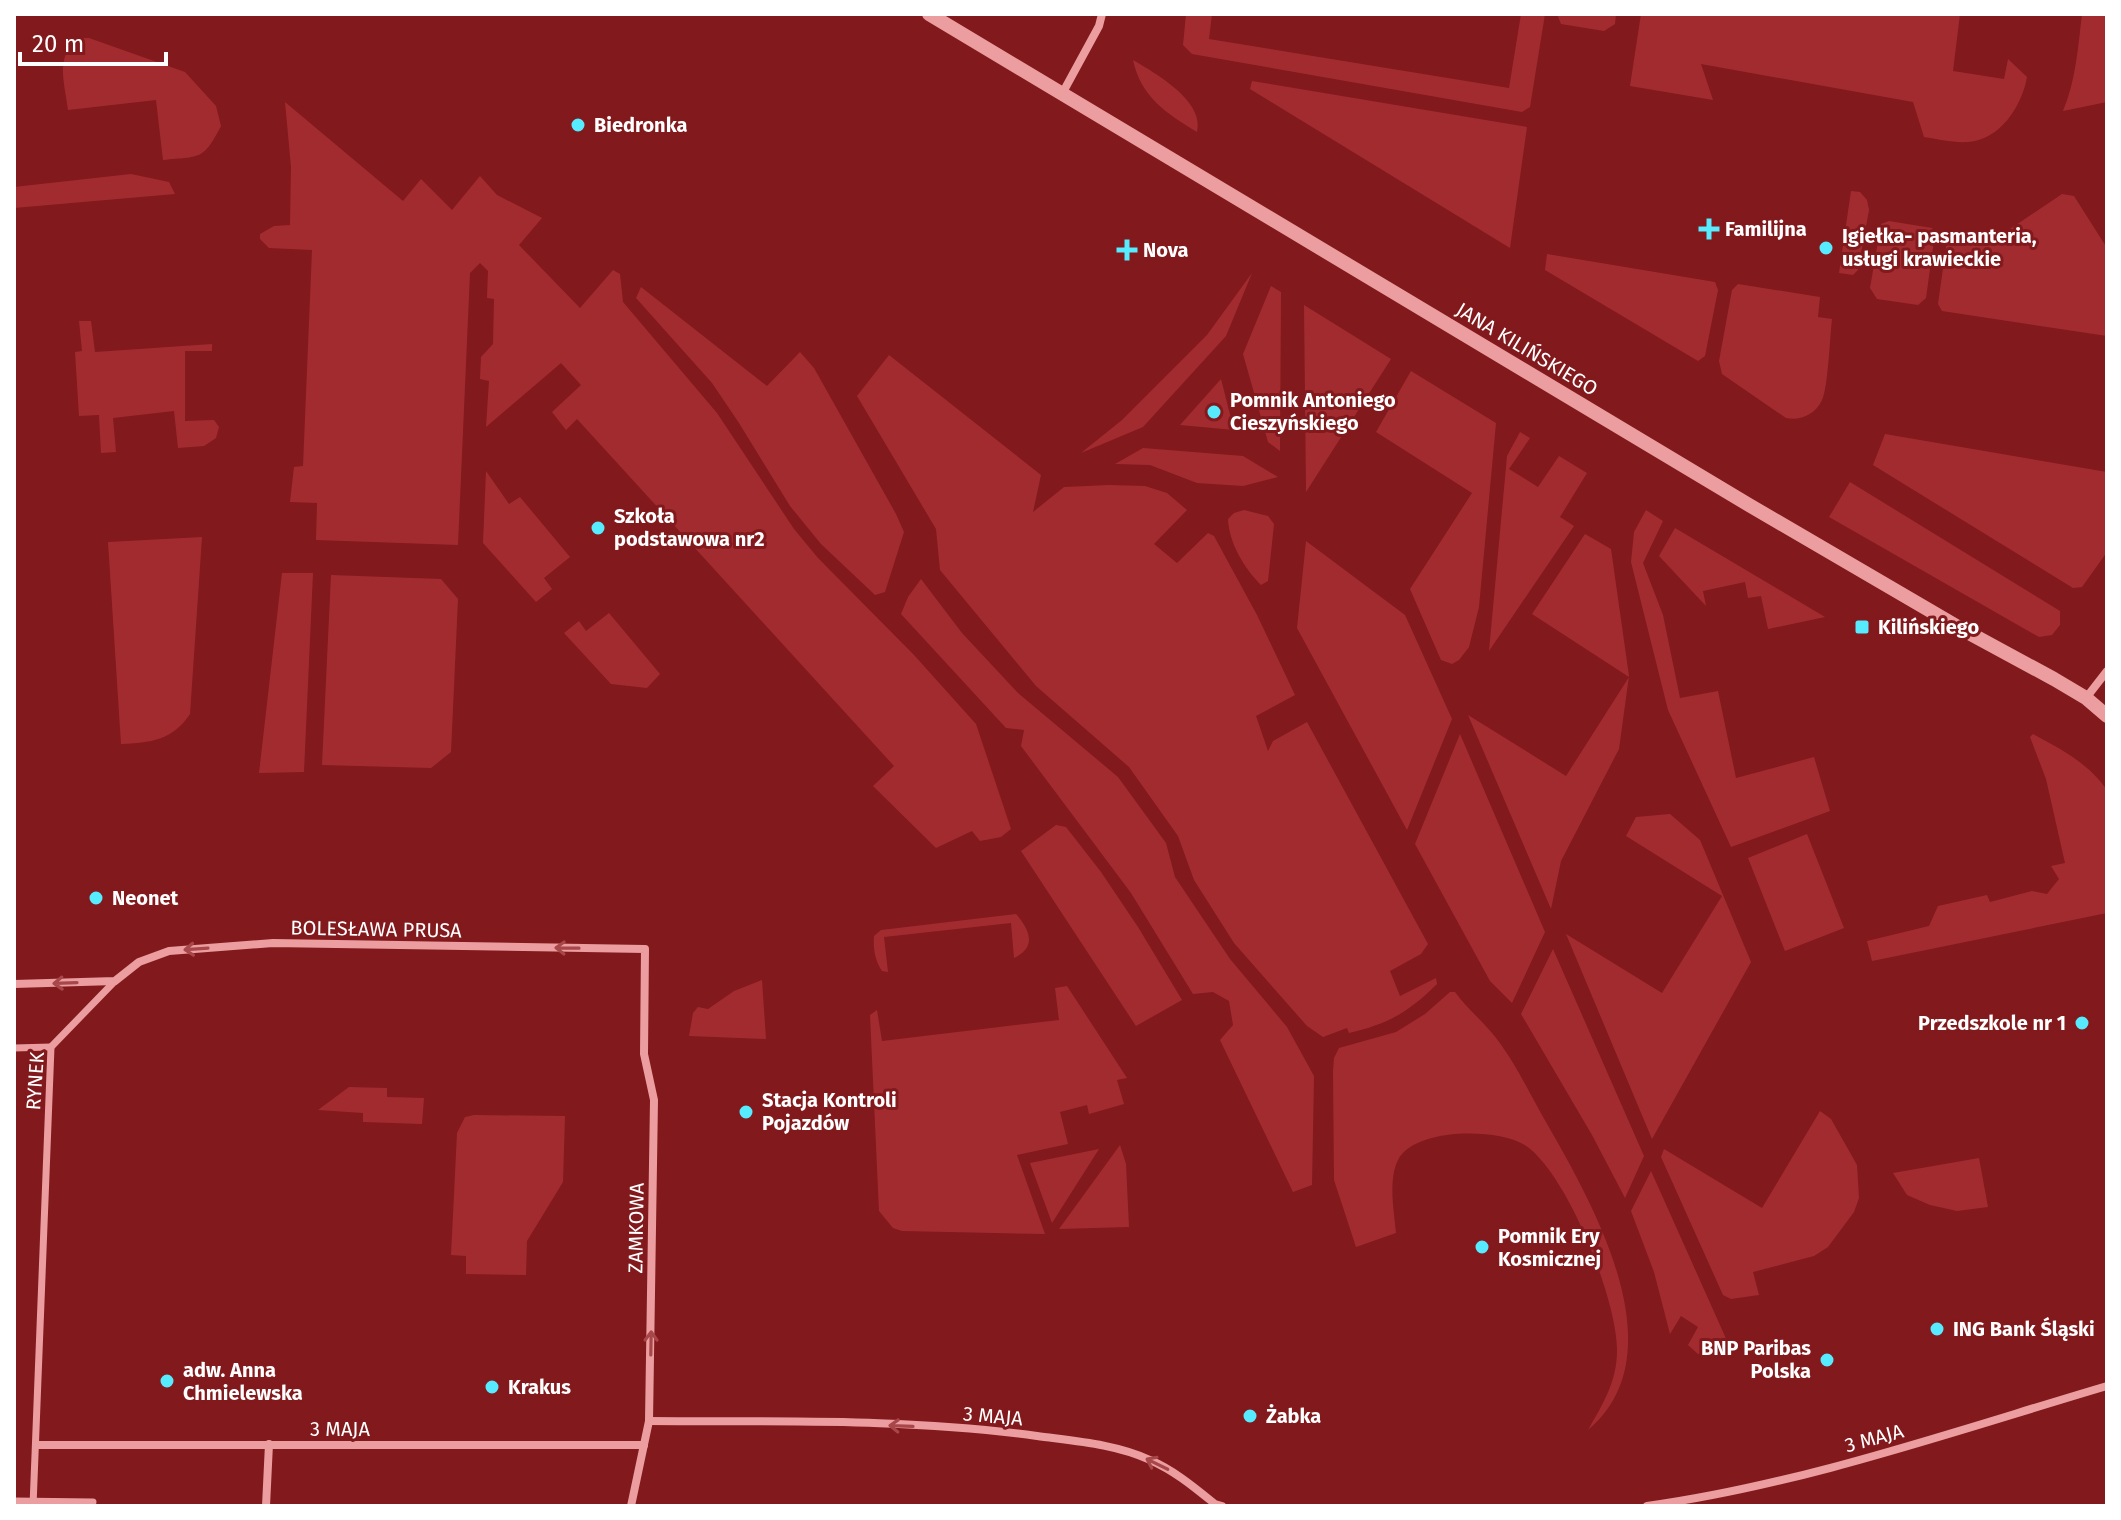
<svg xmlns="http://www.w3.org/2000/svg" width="2121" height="1520" font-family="'Fira Sans',sans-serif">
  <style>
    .green { fill: #a22b30 }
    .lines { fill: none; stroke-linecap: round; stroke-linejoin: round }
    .pedestrian { stroke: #eb9da0; stroke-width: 7 }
    .minor { stroke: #eb9da0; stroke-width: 8 }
    .tertiary { stroke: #eb9da0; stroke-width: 14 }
    .oneway { stroke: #a7474a }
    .poi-dot { fill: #57ebff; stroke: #82191c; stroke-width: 3 }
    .labels { text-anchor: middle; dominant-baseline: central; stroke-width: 6; stroke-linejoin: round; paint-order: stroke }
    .poi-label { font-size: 20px; font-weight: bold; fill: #fff; stroke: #82191c; text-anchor: start }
    .street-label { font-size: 20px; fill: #fff; stroke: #82191c }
  </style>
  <rect width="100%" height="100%" fill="#82191c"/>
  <g class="green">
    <polygon points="1186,14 1212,14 1209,39 1509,88 1521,14 1545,14 1530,107 1522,112 1192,54 1183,45"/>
    <polygon points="1557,14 1616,14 1615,24 1604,31 1561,24"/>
    <path d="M1641 14H1960L1953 71 2004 79 2008 59 2027 77C2022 106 2000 140 1968 142 1953 143 1938 139 1924 137L1913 102 1701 64 1713 100 1630 86Z"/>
    <path d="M2082 14H2107V102L2063 111C2076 80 2078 47 2082 14Z"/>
    <path d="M79 38H89L185 72 216 106 221 126C203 161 200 156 163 160L156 100 68 110C65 83 54 56 79 38Z"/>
    <path d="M1133 60C1155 73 1205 101 1197 132 1166 113 1141 97 1133 60Z"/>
    <polygon points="1252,81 1527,127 1510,248 1250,89"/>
    <polygon points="285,102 403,201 421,179 452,210 480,176 497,195 542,218 519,245 580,308 613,270 620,274 623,302 717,413 794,529 818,558 914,655 976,724 1011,829 1001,837 980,841 972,831 936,848 873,786 894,766 577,419 566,430 552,412 581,385 561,363 486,427 489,381 480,379 481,357 493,344 494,299 487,298 488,271 480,263 470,273 458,545 316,540 317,503 290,502 294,467 303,466 312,250 269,248 260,239 260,234 274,226 290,225 291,167"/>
    <polygon points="131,174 169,182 175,194 14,208 14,187"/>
    <polygon points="1851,191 1860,192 1867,200 1869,210 1858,270 1853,275 1839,273"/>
    <polygon points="2062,194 2074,196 2107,248 2107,336 1942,311 1938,304 1947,240 1953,234 2007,231"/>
    <polygon points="1889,221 1932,228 1935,233 1926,298 1918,305 1877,299 1870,288 1881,224"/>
    <polygon points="1547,254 1715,282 1718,290 1705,356 1698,361 1545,270"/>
    <polygon points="1252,273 1226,336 1143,427 1081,453 1122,420 1207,335"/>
    <path d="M1738 284 1820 297 1818 317 1832 319C1830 336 1828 388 1822 400 1815 415 1800 421 1786 418L1722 374 1719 361 1732 290Z"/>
    <polygon points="1271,286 1281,292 1280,451 1268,442 1243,354"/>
    <polygon points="641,287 767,386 800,352 814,368 896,514 904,532 885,592 875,595 821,544 790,506 739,423 712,383 636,298"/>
    <polygon points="1304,305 1391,359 1306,492"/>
    <polygon points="79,321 91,321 95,352 212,344 212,351 185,351 185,421 214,420 219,427 216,438 204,446 178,448 174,411 113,418 116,452 101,453 99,415 79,416 75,352 82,351"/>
    <path d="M889 355 1041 475 1033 512 1064 487 1109 485 1145 486 1167 493 1187 510 1154 544 1177 563 1208 533 1214 536 1257 615 1295 695 1256 716 1268 751 1273 741 1307 722 1428 944 1421 954 1390 971 1400 996 1436 978 1437 984C1409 1012 1388 1024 1349 1033L1347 1028 1323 1037 1307 1026 1234 943 1194 880 1178 836 1129 767 1036 686 940 570 936 529 857 396Z"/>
    <polygon points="1411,371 1496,423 1479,607 1469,647 1459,660 1452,664 1441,660 1410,589 1472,493 1376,432"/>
    <polygon points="1221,379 1234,430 1180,425"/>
    <polygon points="1520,432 1530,438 1509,469 1538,487 1559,456 1587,473 1560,517 1574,526 1489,651 1507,456"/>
    <polygon points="1885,434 2107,472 2107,552 2082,587 2073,588 1873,465"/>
    <polygon points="1143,448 1243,456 1278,477 1243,486 1197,483 1150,465 1115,464"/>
    <polygon points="486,471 509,504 520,497 570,557 544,578 552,589 536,602 483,543"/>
    <polygon points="1850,482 2060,611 2060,625 2052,635 2039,637 1829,517"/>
    <path d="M1244 510 1268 516 1274 524 1268 581 1261 585C1244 568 1229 543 1228 519L1234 513Z"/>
    <polygon points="1646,510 1663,521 1643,563 1663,615 1680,698 1718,691 1736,778 1814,757 1830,811 1731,847 1668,710 1631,562 1634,532"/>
    <polygon points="1675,528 1825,617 1768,629 1761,596 1748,598 1745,582 1703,591 1706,606 1659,556"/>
    <polygon points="1585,534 1611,549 1629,676 1619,749 1561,861 1551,909 1468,715 1566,776 1629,677 1532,614"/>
    <path d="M202 537 190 714C173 740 150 743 121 744L108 542Z"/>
    <polygon points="1306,541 1405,615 1452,719 1407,830 1297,628"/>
    <polygon points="282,573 313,573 304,772 259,773"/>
    <polygon points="331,575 441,579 458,599 451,752 431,768 322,765"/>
    <polygon points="921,579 962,633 1018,693 1118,777 1166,843 1175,877 1230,959 1287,1027 1314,1076 1312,1185 1293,1192 1220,1040 1233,1025 1229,1001 1213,992 1193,994 1131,893 1021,746 1024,730 1006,728 901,614 908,597"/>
    <polygon points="609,613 660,674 647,688 611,684 564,633 579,621 586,631"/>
    <polygon points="1460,734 1545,932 1512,1003 1490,981 1415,844"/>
    <path d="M2033 734C2062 750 2087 762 2107 790V913L1872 961 1867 941 1929 926 1938 906 1987 895 1990 902 2032 891 2047 894 2059 879 2051 866 2065 863 2046 779 2030 737Z"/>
    <polygon points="1670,814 1700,840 1751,962 1652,1139 1566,934 1662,993 1722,896 1626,836 1636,817"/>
    <polygon points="1056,825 1066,827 1101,872 1138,927 1182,1000 1136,1026 1021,851"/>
    <polygon points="1807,834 1844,928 1785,951 1748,858"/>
    <path d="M1016 914C1029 929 1038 947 1014 958L1011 923 884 937 888 972 882 971C875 961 873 949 874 936L881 930Z"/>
    <polygon points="1553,949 1644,1156 1625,1198 1592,1135 1521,1014"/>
    <polygon points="762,980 766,1039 689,1036 693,1013 698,1007 708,1009 734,991"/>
    <polygon points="1067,986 1127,1078 1117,1080 1124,1104 1089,1114 1087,1105 1060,1112 1068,1144 1017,1155 1045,1234 902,1231 893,1228 879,1211 870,1015 877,1010 882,1041 1059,1020 1055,988"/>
    <path d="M1450 992H1455C1466 1007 1480 1019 1492 1033 1514 1059 1529 1093 1546 1122 1591 1201 1680 1353 1588 1430 1603 1404 1617 1381 1617 1351 1618 1302 1566 1169 1523 1144 1495 1128 1414 1128 1398 1160 1388 1180 1394 1211 1396 1233L1356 1247 1334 1180 1333 1071 1334 1058 1339 1048 1396 1032 1425 1014Z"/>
    <polygon points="349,1087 387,1088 387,1097 424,1098 422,1124 363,1122 363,1113 318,1110"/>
    <polygon points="1820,1111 1831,1119 1857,1165 1859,1198 1854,1212 1828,1247 1814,1256 1753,1272 1759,1295 1731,1299 1723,1295 1661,1157 1664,1149 1762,1208"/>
    <polygon points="474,1115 565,1116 563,1182 527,1241 526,1275 466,1274 466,1256 451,1255 457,1133 465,1117"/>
    <polygon points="1120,1145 1126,1164 1129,1227 1059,1229"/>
    <polygon points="1099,1149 1052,1223 1030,1163"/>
    <polygon points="1979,1158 1988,1207 1957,1211 1930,1205 1907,1195 1893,1173"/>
    <polygon points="1651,1171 1728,1343 1726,1347 1698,1354 1688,1345 1698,1327 1681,1316 1670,1334 1654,1272 1631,1211"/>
  </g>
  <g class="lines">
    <g class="pedestrian">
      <polyline points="14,1048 51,1047"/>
      <polyline points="14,1501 93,1502"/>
      <polyline points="33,1506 51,1047 115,981"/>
    </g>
    <g class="minor">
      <polyline points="1062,94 1099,26 1102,14"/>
      <polyline points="2086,698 2107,671"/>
      <polyline points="14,984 115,981 139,962 169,951 273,943 645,949 644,1054 654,1100 649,1421 631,1506"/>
      <path d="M649 1421C778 1422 909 1418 1037 1436 1074 1441 1116 1444 1150 1460 1175 1471 1194 1487 1215 1504L1222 1506"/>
      <polyline points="37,1445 644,1445"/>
      <polyline points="266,1506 269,1444"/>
      <path d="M1647 1506C1800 1485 1958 1430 2107 1386"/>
    </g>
    <polyline class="tertiary" points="929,14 1749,505 1958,627 2054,679 2086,698 2107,716"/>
  </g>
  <defs><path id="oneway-shaft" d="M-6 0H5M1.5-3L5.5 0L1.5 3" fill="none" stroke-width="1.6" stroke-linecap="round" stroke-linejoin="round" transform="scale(2)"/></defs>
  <g class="oneway">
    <use href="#oneway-shaft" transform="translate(567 948) rotate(-179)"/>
    <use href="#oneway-shaft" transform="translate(196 949) rotate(176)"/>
    <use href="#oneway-shaft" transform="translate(65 983) rotate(178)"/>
    <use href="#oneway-shaft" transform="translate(651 1343) rotate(-89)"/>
    <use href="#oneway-shaft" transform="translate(901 1426) rotate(-178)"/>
    <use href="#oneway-shaft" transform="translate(1157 1464) rotate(-154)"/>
  </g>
  <g class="poi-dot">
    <circle cx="578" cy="125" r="8"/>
    <path d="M1705 217h8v8h8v8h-8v8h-8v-8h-8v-8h8z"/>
    <circle cx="1826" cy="248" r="8"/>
    <path d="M1123 238h8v8h8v8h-8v8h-8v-8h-8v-8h8z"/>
    <circle cx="1214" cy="412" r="8"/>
    <circle cx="598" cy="528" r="8"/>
    <rect x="1854" y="619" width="16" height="16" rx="4"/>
    <circle cx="96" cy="898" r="8"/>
    <circle cx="2082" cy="1023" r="8"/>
    <circle cx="746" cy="1112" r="8"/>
    <circle cx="1482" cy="1247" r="8"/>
    <circle cx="1937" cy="1329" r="8"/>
    <circle cx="1827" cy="1360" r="8"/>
    <circle cx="167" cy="1381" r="8"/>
    <circle cx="492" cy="1387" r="8"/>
    <circle cx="1250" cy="1416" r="8"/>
  </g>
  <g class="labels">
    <g class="poi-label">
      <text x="594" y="125">Biedronka</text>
      <text x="1725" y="229">Familijna</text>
      <text x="1842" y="236">Igiełka- pasmanteria,<tspan x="1842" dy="23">usługi krawieckie</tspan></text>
      <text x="1143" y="250">Nova</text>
      <text x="1230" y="400">Pomnik Antoniego<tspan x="1230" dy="23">Cieszyńskiego</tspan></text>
      <text x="614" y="516">Szkoła<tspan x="614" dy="23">podstawowa nr2</tspan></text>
      <text x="1878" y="627">Kilińskiego</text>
      <text x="112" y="898">Neonet</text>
      <text x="2066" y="1023" text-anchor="end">Przedszkole nr 1</text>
      <text x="762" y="1100">Stacja Kontroli<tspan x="762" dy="23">Pojazdów</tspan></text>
      <text x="1498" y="1236">Pomnik Ery<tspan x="1498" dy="23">Kosmicznej</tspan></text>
      <text x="1953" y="1329">ING Bank Śląski</text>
      <text x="1811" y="1348" text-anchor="end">BNP Paribas<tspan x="1811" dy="23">Polska</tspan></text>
      <text x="183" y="1370">adw. Anna<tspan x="183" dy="23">Chmielewska</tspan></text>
      <text x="508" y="1387">Krakus</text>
      <text x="1266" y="1416">Żabka</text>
    </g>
    <g class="street-label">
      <text transform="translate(1527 349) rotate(31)">JANA KILIŃSKIEGO</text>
      <text transform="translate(376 929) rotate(1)">BOLESŁAWA PRUSA</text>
      <text transform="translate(35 1081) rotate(-86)">RYNEK</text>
      <text transform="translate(636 1228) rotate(-89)">ZAMKOWA</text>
      <text transform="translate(993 1416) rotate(5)">3 MAJA</text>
      <text x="340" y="1429">3 MAJA</text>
      <text transform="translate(1874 1438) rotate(-15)">3 MAJA</text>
    </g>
  </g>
  <rect width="2121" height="1520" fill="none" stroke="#ffffff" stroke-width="32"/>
  <path d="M20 52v12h146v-12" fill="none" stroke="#ffffff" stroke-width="4"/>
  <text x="32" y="52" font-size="24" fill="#ffffff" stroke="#82191c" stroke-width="6" paint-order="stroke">20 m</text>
</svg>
